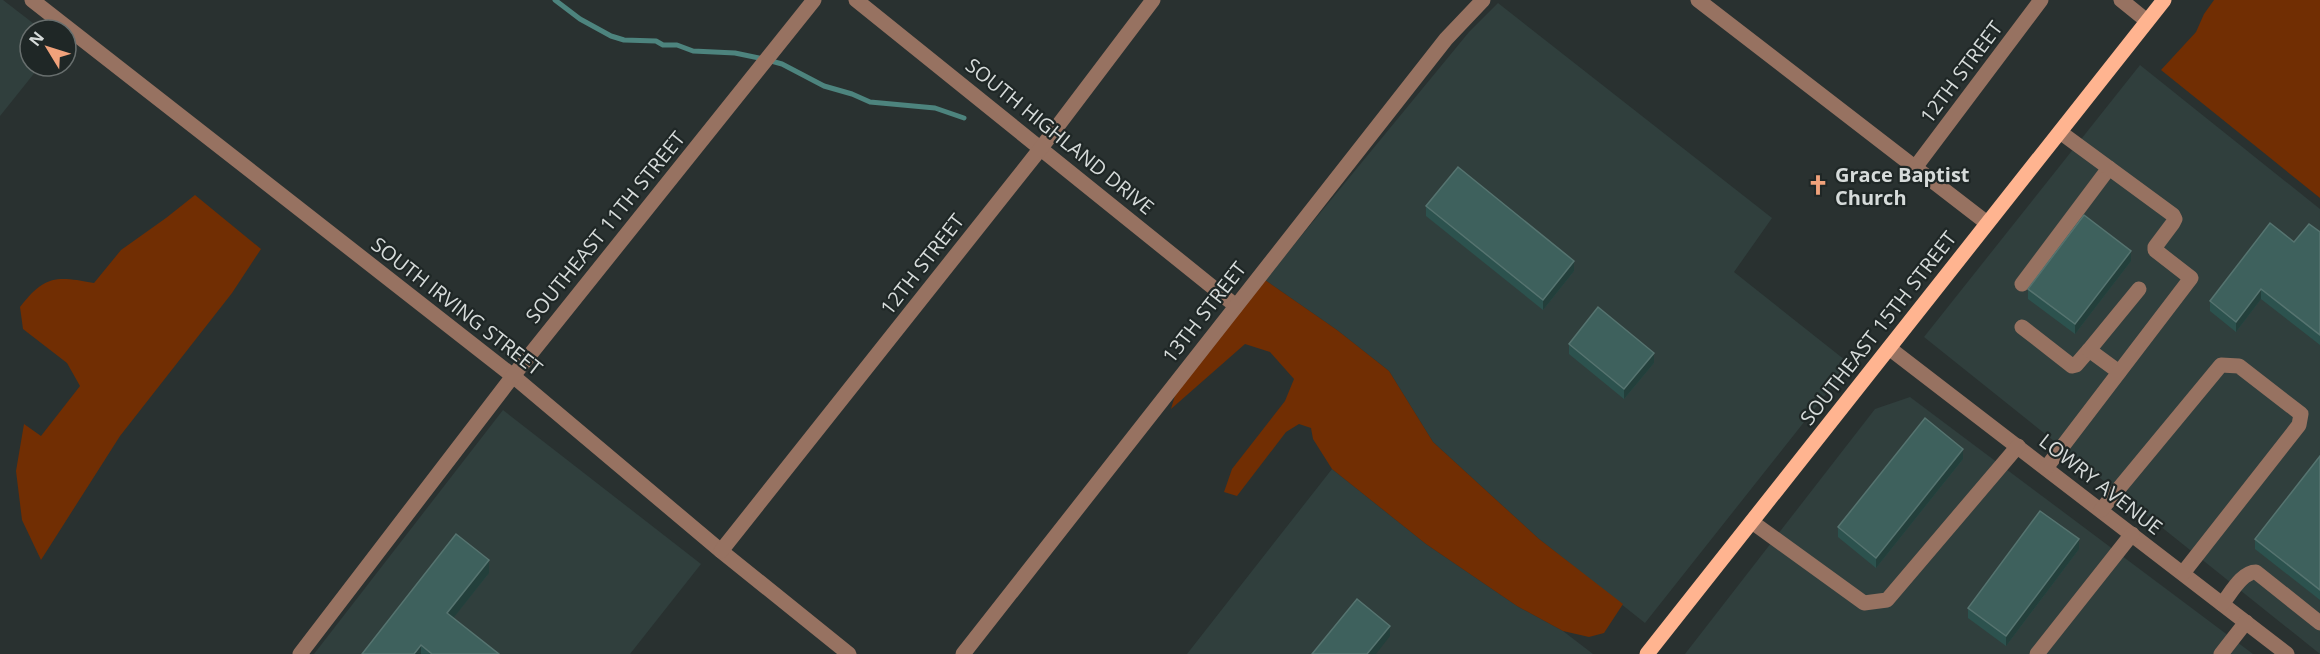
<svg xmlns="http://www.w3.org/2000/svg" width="2320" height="654" font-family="'Open Sans',sans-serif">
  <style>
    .built { fill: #303f3d }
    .green { fill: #712e03 }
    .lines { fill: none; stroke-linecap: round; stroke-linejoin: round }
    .stream { stroke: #4d847e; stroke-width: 5 }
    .minor { stroke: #977261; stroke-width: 15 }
    .major { stroke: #ffb490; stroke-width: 15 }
    .wall { fill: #2c524e }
    .shaded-wall { fill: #233f3b }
    .building { fill: #3e615d; stroke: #567470; stroke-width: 1.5 }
    .labels { text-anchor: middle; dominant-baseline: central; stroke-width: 4.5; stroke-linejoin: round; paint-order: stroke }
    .street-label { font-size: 20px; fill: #d6dbda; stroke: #1f2726 }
    .poi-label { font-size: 20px; font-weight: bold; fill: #d6dbda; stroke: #1f2726; text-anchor: start }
  </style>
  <rect width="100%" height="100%" fill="#293130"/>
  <g class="built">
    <polygon points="0,0 3,0 42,30 30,30 30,66 40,66 0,116"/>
    <polygon points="1498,3 1772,218 1734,272 1850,364 1645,623 1539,539 1433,442 1389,371 1337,330 1265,280 1469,32"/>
    <polygon points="2140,65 2320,209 2320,654 1924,337"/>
    <polygon points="1910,397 2253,654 1685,654 1875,409"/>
    <polygon points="503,410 701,564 630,654 314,654"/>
    <polygon points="1332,469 1426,544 1517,606 1563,631 1593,654 1187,654"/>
  </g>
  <g class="green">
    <polygon points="2214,0 2320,0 2320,198 2161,70 2196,32 2204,14"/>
    <path d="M195 195 261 249 232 293 120 436 41 560 22 520 16 471 24 424 41 436 80 386 67 363 23 329 20 307C45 275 56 276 94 283L121 250 166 218Z"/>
    <polygon points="1265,280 1337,330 1389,371 1433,442 1539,539 1623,604 1604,633 1589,637 1563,631 1517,606 1426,544 1332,469 1313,439 1311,428 1299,424 1286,432 1237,496 1224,492 1232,469 1285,401 1294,379 1270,352 1245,344 1171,409 1176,392"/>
  </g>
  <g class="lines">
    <polyline class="stream" points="555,0 580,19 611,36 624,40 656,41 663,45 677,45 693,51 735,53 764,59 782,64 824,86 852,94 870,102 935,108 964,118"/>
    <g class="minor">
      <polyline points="32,0 513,376 721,551 849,654"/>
      <polyline points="856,0 1236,306"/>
      <polyline points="1698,0 1987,223"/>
      <polyline points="2121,0 2147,21"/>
      <polyline points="1914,169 2041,0"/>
      <polyline points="2022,284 2109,168"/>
      <polyline points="2022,327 2072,366 2076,365 2089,350"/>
      <polyline points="1889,348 2287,654"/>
      <polyline points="2119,372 2089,350 2139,289"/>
      <polyline points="2046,468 2191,278 2155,250 2155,247 2173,223 2175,219 2173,215 2060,132"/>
      <polyline points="2101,510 2221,365 2239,366 2301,414 2299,425 2183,573"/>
      <polyline points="1752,522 1864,603 1887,600 2018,446"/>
      <polyline points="721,551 1041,148 1153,0"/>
      <path d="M2222 604C2231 593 2242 572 2256 572L2320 623"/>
      <polyline points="300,654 513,376 814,0"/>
      <polyline points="963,654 1446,39 1483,0"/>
      <polyline points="2037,654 2132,534"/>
      <polyline points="2221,654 2246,622"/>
    </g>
    <polyline class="major" points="1647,654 2164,0"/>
  </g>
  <g class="wall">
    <polygon points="1426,206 1574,271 1543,310 1426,216"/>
    <polygon points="2320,232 2320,345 2261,299 2236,332 2210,311 2210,301 2294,242"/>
    <polygon points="2131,261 2075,334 2028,299 2028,289"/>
    <polygon points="1569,344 1654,363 1624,399 1569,354"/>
    <polygon points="2320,456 2320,600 2255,549 2255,539"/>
    <polygon points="1963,459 1876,568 1838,537 1838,527"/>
    <polygon points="2079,549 2006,646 1968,618 1968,608"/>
    <polygon points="489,573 453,618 499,654 362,654"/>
  </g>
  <g class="shaded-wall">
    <polygon points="2131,251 2131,261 2075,334 2075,324"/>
    <polygon points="1574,261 1574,271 1543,310 1543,300"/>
    <polygon points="2261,289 2261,299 2236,332 2236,322"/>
    <polygon points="1654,353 1654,363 1624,399 1624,389"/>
    <polygon points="1963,449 1963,459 1876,568 1876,558"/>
    <polygon points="2079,539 2079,549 2006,646 2006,636"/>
    <polygon points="489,560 489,573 447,626 447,613"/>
    <polygon points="1390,626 1390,636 1376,654 1367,654"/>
    <polygon points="421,645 421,654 414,654"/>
  </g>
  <g class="building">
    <polygon points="1458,167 1574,261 1543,300 1426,206"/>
    <polygon points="2084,215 2131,251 2075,324 2028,289"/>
    <polygon points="2270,223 2294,242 2309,224 2320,232 2320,335 2261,289 2236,322 2210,301"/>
    <polygon points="1598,307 1654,353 1624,389 1569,344"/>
    <polygon points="1925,418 1963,449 1876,558 1838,527"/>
    <polygon points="2320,456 2320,590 2255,539"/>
    <polygon points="2040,511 2079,539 2006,636 1968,608"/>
    <polygon points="456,534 489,560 447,613 499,654 432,654 421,645 414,654 362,654"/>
    <polygon points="1357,599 1390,626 1367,654 1312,654"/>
  </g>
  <defs>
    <g id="church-bare" transform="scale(1.62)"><path d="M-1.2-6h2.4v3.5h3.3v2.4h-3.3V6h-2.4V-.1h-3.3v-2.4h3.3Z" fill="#f1a27b" stroke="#1f2726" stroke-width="2.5" paint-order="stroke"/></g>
  </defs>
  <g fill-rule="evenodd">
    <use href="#church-bare" x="1818" y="185"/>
  </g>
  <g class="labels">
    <g class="street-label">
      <text transform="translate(1961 72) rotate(-53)">12TH STREET</text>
      <text transform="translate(1060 136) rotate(39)">SOUTH HIGHLAND DRIVE</text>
      <text transform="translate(605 227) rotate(-51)">SOUTHEAST 11TH STREET</text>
      <text transform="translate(922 264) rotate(-52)">12TH STREET</text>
      <text transform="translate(457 306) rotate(38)">SOUTH IRVING STREET</text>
      <text transform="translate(1204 312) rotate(-52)">13TH STREET</text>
      <text transform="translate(1878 328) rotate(-52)">SOUTHEAST 15TH STREET</text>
      <text transform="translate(2101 484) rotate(38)">LOWRY AVENUE</text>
    </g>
    <g class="poi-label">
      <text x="1835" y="174">Grace Baptist<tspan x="1835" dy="23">Church</tspan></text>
    </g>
  </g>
  <g transform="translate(48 48) rotate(308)"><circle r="28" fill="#1f2726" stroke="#686f6e" stroke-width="1.5"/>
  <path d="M0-4.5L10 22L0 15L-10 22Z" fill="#f1a27b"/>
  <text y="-9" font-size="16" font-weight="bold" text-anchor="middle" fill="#d6dbda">N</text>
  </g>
</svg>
